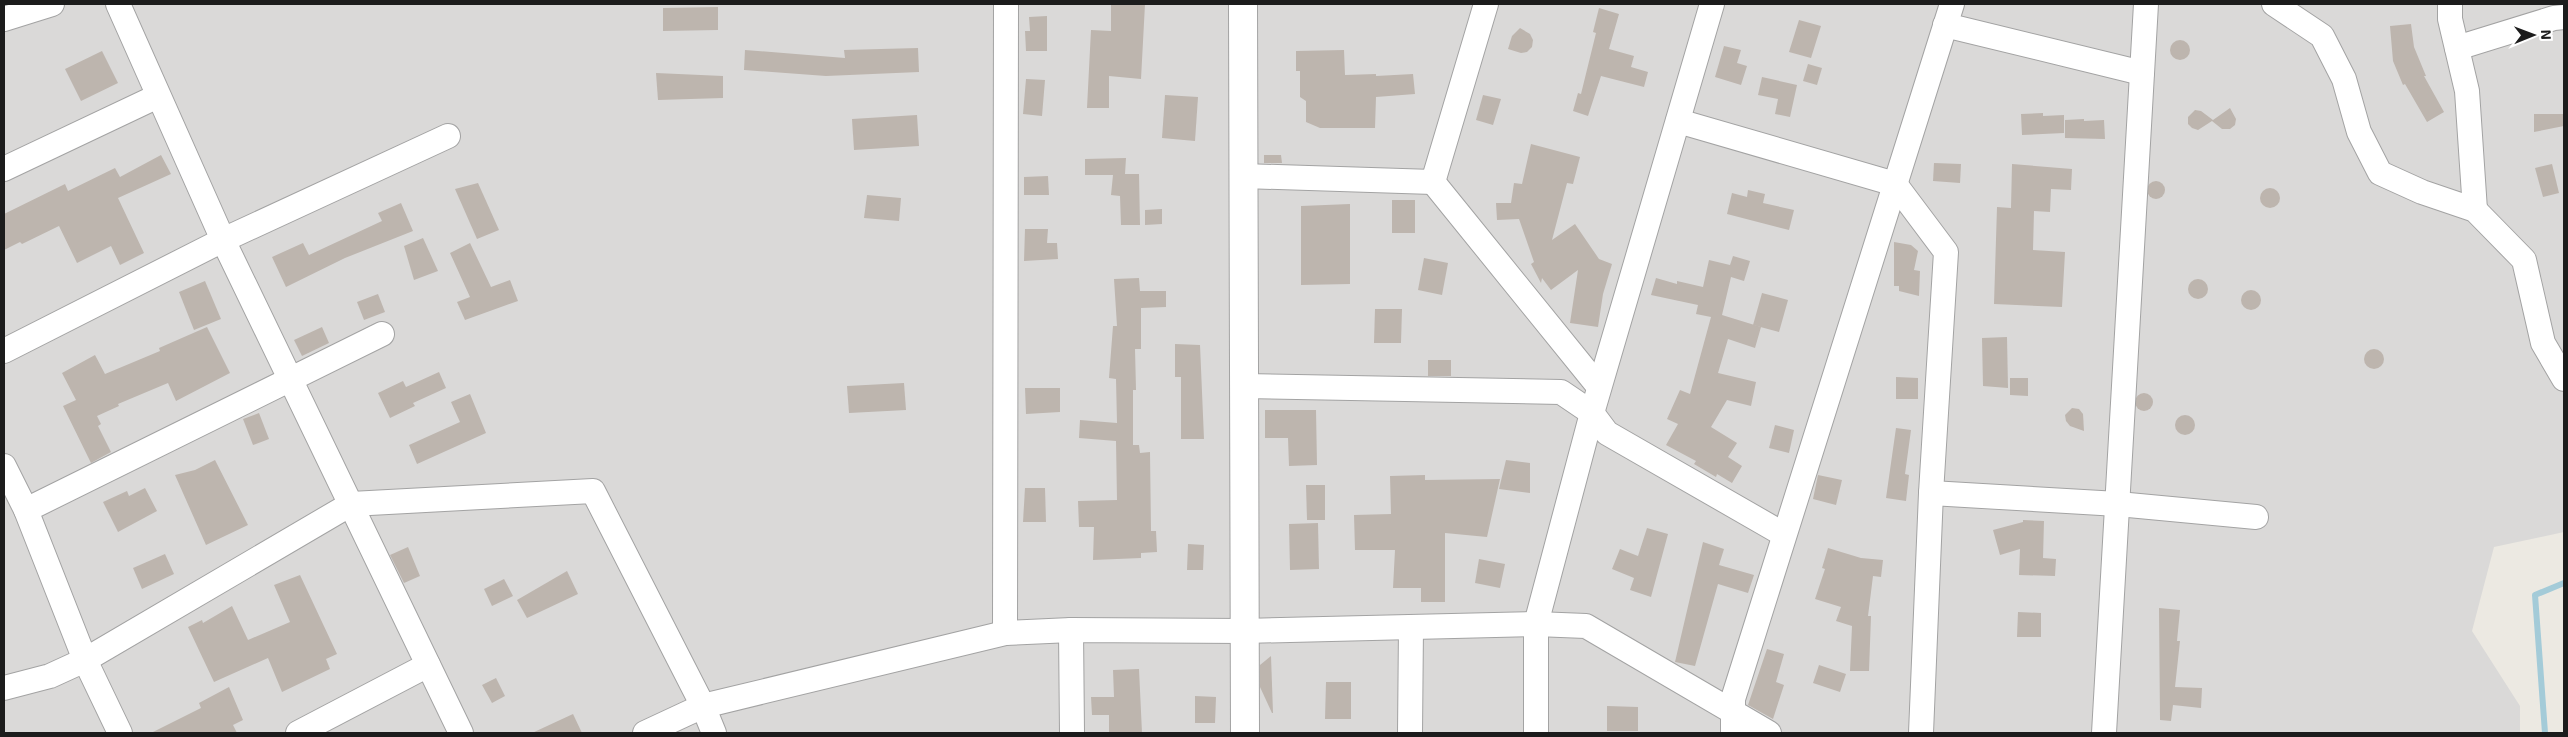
<svg xmlns="http://www.w3.org/2000/svg" width="2568" height="737" font-family="'Exo 2',sans-serif">
  <style>
    .residential { fill: #dad9d8 }
    .lines { fill: none; stroke-linecap: round; stroke-linejoin: round }
    .stream { stroke: #a4cbd8; stroke-width: 6 }
    .building { fill: #bdb5ae }
    .minor-casing { stroke: #a3a3a3; stroke-width: 26 }
    .tertiary-casing { stroke: #a3a3a3; stroke-width: 30 }
    .minor { stroke: #fff; stroke-width: 24 }
    .tertiary { stroke: #fff; stroke-width: 28 }
  </style>
  <rect width="100%" height="100%" fill="#ece9e2"/>
  <polygon class="residential" points="4,4 2564,4 2564,532 2494,547 2472,631 2520,706 2520,733 4,733"/>
  <g class="lines">
    <polyline class="stream" points="2545,733 2535,595 2564,583"/>
  </g>
  <g class="building">
    <polygon points="1111,4 1145,4 1141,79 1109,76 1109,108 1087,108 1091,30 1111,31"/>
    <polygon points="718,7 718,30 663,31 663,8"/>
    <polygon points="1599,8 1619,14 1609,49 1634,56 1631,67 1648,72 1644,87 1601,76 1588,116 1573,111 1578,93 1581,94 1596,33 1593,32"/>
    <polygon points="1047,16 1047,51 1026,51 1025,31 1030,31 1029,17"/>
    <polygon points="1799,20 1821,26 1811,58 1789,52"/>
    <polygon points="2411,24 2414,47 2426,76 2424,76 2444,112 2427,122 2405,84 2403,85 2393,61 2390,26"/>
    <polygon points="1520,28 1530,34 1533,40 1532,47 1527,52 1521,53 1508,49 1512,36"/>
    <circle cx="2180" cy="50" r="10"/>
    <polygon points="1724,46 1741,50 1737,63 1747,66 1741,85 1715,77"/>
    <polygon points="918,48 919,72 826,76 744,70 745,50 845,58 844,50"/>
    <polygon points="1344,50 1345,75 1376,74 1376,76 1413,74 1415,94 1376,97 1375,128 1320,128 1306,122 1306,101 1300,97 1300,71 1296,71 1296,51"/>
    <polygon points="102,51 118,83 81,101 65,69"/>
    <polygon points="1808,64 1822,68 1817,85 1803,81"/>
    <polygon points="656,73 723,76 723,98 658,100"/>
    <polygon points="1762,77 1797,85 1790,117 1775,114 1778,99 1758,95"/>
    <polygon points="1026,79 1045,80 1042,116 1023,114"/>
    <polygon points="1165,95 1198,97 1195,141 1162,138"/>
    <polygon points="1483,95 1501,99 1493,125 1476,120"/>
    <polygon points="2230,108 2236,119 2235,125 2230,129 2222,129 2212,121 2198,130 2192,128 2188,124 2188,117 2195,110 2201,111 2213,120"/>
    <polygon points="2043,113 2043,116 2064,115 2064,133 2022,135 2021,114"/>
    <polygon points="2534,114 2564,114 2564,126 2534,132"/>
    <polygon points="917,115 919,146 854,150 852,119"/>
    <polygon points="2084,119 2084,121 2104,120 2105,139 2065,138 2065,120"/>
    <polygon points="1531,144 1580,157 1573,184 1567,183 1552,240 1575,224 1599,259 1612,264 1603,294 1598,327 1570,323 1578,270 1551,290 1542,278 1541,283 1531,264 1534,262 1519,219 1497,220 1496,203 1511,203 1514,183 1522,184"/>
    <polygon points="161,155 171,174 118,198 144,253 120,265 111,246 77,263 59,226 22,244 20,242 4,250 4,214 65,184 68,191 115,168 120,177"/>
    <polygon points="1264,155 1281,155 1282,163 1264,163"/>
    <polygon points="1126,158 1125,174 1139,174 1140,225 1121,225 1120,196 1111,195 1113,175 1085,175 1085,159"/>
    <polygon points="1934,163 1961,164 1960,183 1933,181"/>
    <polygon points="2012,164 2072,169 2071,190 2051,189 2050,212 2034,211 2033,250 2065,252 2062,307 1994,304 1997,207 2011,208"/>
    <polygon points="2552,164 2559,193 2543,197 2535,168"/>
    <polygon points="1048,176 1049,195 1024,195 1024,177"/>
    <circle cx="2156" cy="190" r="9"/>
    <polygon points="478,183 499,230 477,239 455,189"/>
    <circle cx="2270" cy="198" r="10"/>
    <polygon points="1748,190 1765,194 1763,203 1794,210 1789,230 1727,214 1732,193 1747,197"/>
    <polygon points="867,195 901,198 899,221 864,218"/>
    <rect x="1392" y="200" width="23" height="33"/>
    <polygon points="401,203 413,231 345,258 286,287 272,257 303,243 309,255 382,221 378,213"/>
    <polygon points="1350,204 1350,284 1301,285 1301,206"/>
    <polygon points="1162,209 1162,224 1145,225 1145,210"/>
    <polygon points="1025,229 1048,229 1047,243 1057,243 1058,259 1024,261"/>
    <polygon points="423,238 438,271 414,280 404,246"/>
    <polygon points="1894,242 1911,245 1918,251 1914,270 1920,271 1919,296 1899,291 1899,286 1894,286"/>
    <polygon points="470,243 491,287 510,280 518,301 465,320 457,302 470,297 450,253"/>
    <polygon points="1733,256 1750,261 1744,281 1731,277 1722,315 1761,327 1755,348 1728,339 1718,373 1756,382 1751,406 1727,400 1711,427 1737,443 1728,457 1742,466 1732,483 1717,474 1716,477 1694,464 1696,461 1666,445 1678,424 1667,419 1680,390 1690,394 1711,317 1696,314 1698,305 1651,295 1656,278 1677,284 1677,281 1703,287 1709,260 1730,265"/>
    <polygon points="1424,258 1448,263 1442,295 1418,290"/>
    <polygon points="1139,278 1140,291 1166,291 1166,307 1141,308 1141,349 1135,349 1136,390 1133,390 1133,445 1139,445 1140,453 1150,452 1151,531 1156,531 1157,552 1141,553 1141,558 1093,560 1094,527 1079,527 1078,501 1117,500 1116,441 1079,438 1080,420 1117,423 1116,379 1109,378 1113,326 1117,326 1114,279"/>
    <circle cx="2198" cy="289" r="10"/>
    <polygon points="205,281 221,319 194,330 179,292"/>
    <circle cx="2251" cy="300" r="10"/>
    <polygon points="1762,293 1788,300 1779,332 1753,325"/>
    <polygon points="378,294 385,312 364,320 357,302"/>
    <polygon points="1375,309 1402,309 1401,343 1374,343"/>
    <polygon points="207,327 230,373 176,401 168,383 118,404 119,406 97,416 101,424 98,426 111,452 91,463 63,406 76,400 62,373 95,355 105,374 160,351 159,348"/>
    <polygon points="322,327 329,343 302,356 294,340"/>
    <polygon points="2007,337 2008,388 1983,386 1982,338"/>
    <polygon points="1175,344 1200,345 1204,439 1181,439 1181,377 1175,377"/>
    <circle cx="2374" cy="359" r="10"/>
    <rect x="1428" y="360" width="23" height="16"/>
    <polygon points="439,372 446,388 413,403 415,406 390,418 378,393 403,381 406,387"/>
    <polygon points="1896,377 1918,378 1918,399 1896,399"/>
    <polygon points="2010,378 2028,378 2028,396 2010,395"/>
    <polygon points="904,383 906,410 849,413 847,386"/>
    <polygon points="1025,388 1060,388 1060,412 1026,414"/>
    <circle cx="2144" cy="402" r="9"/>
    <polygon points="470,394 486,433 417,464 409,445 460,422 451,402"/>
    <polygon points="2072,408 2079,409 2083,414 2084,431 2070,426 2066,421 2065,415"/>
    <polygon points="1265,410 1316,410 1317,465 1289,466 1288,438 1265,438"/>
    <polygon points="259,413 269,439 253,445 243,419"/>
    <circle cx="2185" cy="425" r="10"/>
    <polygon points="1775,425 1794,430 1789,453 1769,448"/>
    <polygon points="1896,428 1911,430 1905,474 1909,475 1906,501 1886,498"/>
    <polygon points="215,460 248,525 206,545 175,475 195,470"/>
    <polygon points="1506,460 1530,463 1530,493 1499,489"/>
    <polygon points="1425,475 1425,480 1500,479 1487,537 1445,533 1445,602 1421,602 1421,588 1393,588 1395,550 1355,550 1354,515 1391,514 1390,476"/>
    <polygon points="1818,475 1842,480 1836,505 1813,499"/>
    <polygon points="1306,485 1325,485 1325,520 1307,520"/>
    <polygon points="145,488 157,511 118,532 103,502 127,491 129,496"/>
    <polygon points="1025,488 1045,488 1046,522 1023,522"/>
    <polygon points="2023,520 2044,521 2043,558 2056,559 2055,576 2019,575 2020,549 2000,555 1993,530 2023,522"/>
    <polygon points="1318,523 1319,569 1290,570 1289,524"/>
    <polygon points="1647,528 1668,534 1651,597 1630,590 1634,578 1612,569 1620,549 1638,556"/>
    <polygon points="1703,542 1724,549 1719,565 1754,575 1748,593 1718,584 1695,666 1675,662"/>
    <polygon points="1188,544 1204,545 1203,570 1187,570"/>
    <polygon points="408,547 420,576 404,583 390,555"/>
    <polygon points="1828,548 1861,558 1883,560 1881,577 1873,576 1868,616 1871,616 1869,671 1850,671 1852,626 1836,621 1841,607 1815,599 1825,569 1822,568"/>
    <polygon points="165,554 174,574 142,589 133,568"/>
    <polygon points="1479,559 1505,564 1500,588 1475,583"/>
    <polygon points="567,571 578,594 527,618 517,600"/>
    <polygon points="300,575 337,654 326,659 330,669 282,692 268,658 214,682 188,627 202,620 203,623 232,606 248,640 290,622 274,585"/>
    <polygon points="504,579 513,596 492,606 484,589"/>
    <polygon points="2159,608 2180,610 2177,641 2180,641 2175,687 2202,688 2201,708 2173,705 2171,721 2160,720"/>
    <polygon points="2018,612 2041,613 2041,637 2017,637"/>
    <polygon points="1767,649 1784,654 1776,682 1784,685 1773,719 1748,705"/>
    <polygon points="1271,656 1273,713 1272,713 1260,687 1260,665"/>
    <polygon points="1819,665 1846,674 1840,692 1813,683"/>
    <polygon points="1139,669 1142,733 1109,733 1109,715 1092,715 1091,697 1114,697 1113,670"/>
    <polygon points="496,678 505,696 492,703 482,685"/>
    <polygon points="1326,682 1351,682 1351,719 1325,719"/>
    <polygon points="229,687 243,720 233,725 237,733 151,733 201,708 199,703"/>
    <polygon points="1195,696 1216,697 1215,723 1195,723"/>
    <polygon points="1607,706 1638,707 1638,731 1607,731"/>
    <polygon points="573,714 582,733 532,733"/>
  </g>
  <g class="lines">
    <g class="minor-casing">
      <g id="minor">
        <polyline points="118,4 223,240 461,733"/>
        <polyline points="2274,4 2322,36 2344,79 2359,132 2380,173 2422,192 2475,210 2524,260 2543,343 2564,379"/>
        <polyline points="2450,4 2450,19 2467,91 2475,210"/>
        <polyline points="4,19 52,4"/>
        <polyline points="1945,25 2142,73"/>
        <polyline points="2457,48 2554,18 2564,17"/>
        <polyline points="1678,121 1895,184 1946,252 1931,493 1921,733"/>
        <polyline points="4,169 158,96"/>
        <polyline points="1243,176 1433,182 1486,4"/>
        <polyline points="1433,182 1599,387"/>
        <polyline points="4,351 223,240 448,136"/>
        <polyline points="1244,386 1561,392 1592,413 1607,433 1783,534"/>
        <polyline points="4,466 26,510 85,660 120,733"/>
        <polyline points="1931,493 2118,504 2256,517"/>
        <polyline points="26,510 382,334"/>
        <polyline points="1071,630 1072,733"/>
        <polyline points="1005,633 1006,4"/>
        <polyline points="4,688 50,676 85,660 351,504 593,491 703,706 714,733"/>
        <polyline points="298,733 428,665"/>
        <polyline points="645,733 703,706 1005,633 1071,630 1244,631 1536,624 1586,626 1769,733"/>
        <polyline points="1410,733 1411,627"/>
        <polyline points="1536,733 1536,624 1592,413 1712,4"/>
        <polyline points="1733,733 1733,699 1952,4"/>
        <polyline points="2104,733 2146,4"/>
      </g>
    </g>
    <g class="tertiary-casing">
      <polyline id="tertiary" points="1243,4 1245,733"/>
    </g>
    <use href="#minor" class="minor"/>
    <use href="#tertiary" class="tertiary"/>
  </g>
  <rect width="2568" height="737" fill="none" stroke="#1c1c1c" stroke-width="10"/>
  <g transform="translate(2533 35) rotate(89)" stroke="#ffffff" stroke-width="4" paint-order="stroke">
  <path d="M0-4L9 19L0 12L-9 19Z" fill="#1c1c1c"/>
  <text y="-8" font-size="14" font-weight="bold" text-anchor="middle" fill="#1c1c1c">N</text>
  </g>
</svg>
